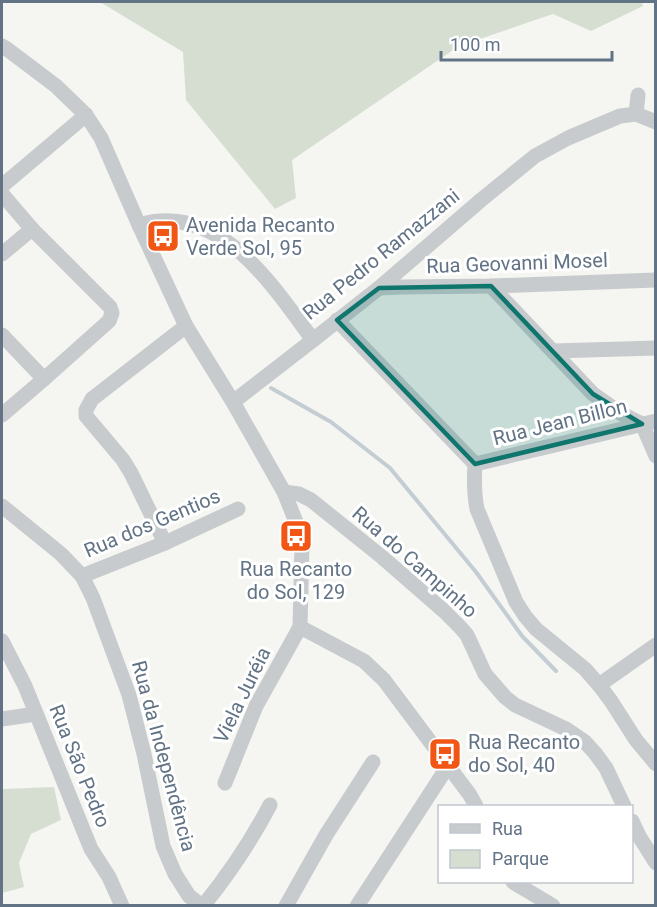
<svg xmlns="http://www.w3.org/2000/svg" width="657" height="907" font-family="Roboto,sans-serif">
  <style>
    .green { fill: #d6ded2 }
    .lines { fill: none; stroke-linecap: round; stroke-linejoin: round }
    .stream { stroke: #c4cdd3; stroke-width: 4 }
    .minor { stroke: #c8cbce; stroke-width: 15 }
    .marked { fill: #0f766e; fill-opacity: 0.2; stroke: #0f766e; stroke-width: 4.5; stroke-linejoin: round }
    .labels { text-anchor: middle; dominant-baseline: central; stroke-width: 6; stroke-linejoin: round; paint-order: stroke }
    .poi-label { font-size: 20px; fill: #627385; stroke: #fff; text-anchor: start }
    .street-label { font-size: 20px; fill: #627385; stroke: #fff }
  </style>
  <rect width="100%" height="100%" fill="#f5f6f1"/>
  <g class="green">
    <polygon points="100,2 642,2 643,6 591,31 553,14 459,46 292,160 296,198 275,209 186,100 183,52"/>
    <polygon points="54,787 61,820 31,834 19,863 24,887 2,893 2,789"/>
  </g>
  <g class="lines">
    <polyline class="stream" points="271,388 331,422 390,468 476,572 522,636 556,671"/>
    <g class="minor">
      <polyline points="2,46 7,49 56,86 86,115 101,138 139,225 186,326 233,402 284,492 298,527 302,544 300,627 364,661 384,680 470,795 476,806"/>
      <polyline points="636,114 638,95"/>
      <polyline points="2,186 86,115"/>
      <polyline points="2,194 32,229 110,307 112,313 109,321 44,379 2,415"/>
      <path d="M139 225C220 201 272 285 313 340L379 288 481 200 535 156 568 138 620 116 636 114 656 122"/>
      <polyline points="2,254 32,229"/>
      <polyline points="491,286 593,394 620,413 642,424"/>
      <polyline points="379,288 402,287 491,286 656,280"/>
      <path d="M337 320 475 464C474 480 474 494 477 509L516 602 525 616 536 629 585 669 599 685 611 701 636 740 656 764"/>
      <polyline points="2,335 44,379"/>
      <polyline points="553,351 656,348"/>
      <polyline points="233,402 313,340"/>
      <polyline points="642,424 656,456"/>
      <polyline points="475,464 656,421"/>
      <polyline points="284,492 299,494 311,500 382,557 444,611 460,627 467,635 485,674 505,697 515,705 566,729 585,742 595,753 606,768 624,806"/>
      <polyline points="2,506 61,554 82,576 93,598 129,695 144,754 163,846 175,874 189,896 202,906"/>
      <polyline points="165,543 131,473 123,460 86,416 86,410 92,399 186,326"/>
      <polyline points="82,576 165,543 238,509"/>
      <polyline points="2,641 25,686 91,849 109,877 122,906"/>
      <polyline points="599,685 656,645"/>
      <polyline points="2,719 36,714"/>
      <polyline points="225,783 256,706 300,627"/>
      <polyline points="632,821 639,836 656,863"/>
      <polyline points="513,882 553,906"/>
      <path d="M203 906C229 874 251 841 270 805"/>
      <polyline points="286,906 326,835 373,762"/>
      <polyline points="357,906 448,766"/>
    </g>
  </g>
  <path class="marked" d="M491 286 593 394 642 424 475 464 337 320 379 288Z"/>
  <defs>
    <g id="bus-square" transform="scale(1.725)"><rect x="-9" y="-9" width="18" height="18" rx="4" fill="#f25615" stroke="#fff"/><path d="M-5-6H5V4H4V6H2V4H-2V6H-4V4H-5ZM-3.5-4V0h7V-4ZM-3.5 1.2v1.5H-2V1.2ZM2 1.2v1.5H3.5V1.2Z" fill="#fff"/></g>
  </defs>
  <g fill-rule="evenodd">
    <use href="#bus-square" x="163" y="236"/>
    <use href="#bus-square" x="296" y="536"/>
    <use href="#bus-square" x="445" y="754"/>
  </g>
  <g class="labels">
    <g class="poi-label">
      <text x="186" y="225">Avenida Recanto<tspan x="186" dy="23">Verde Sol, 95</tspan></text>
      <text x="296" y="569" text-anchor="middle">Rua Recanto<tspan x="296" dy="23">do Sol, 129</tspan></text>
      <text x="468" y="742">Rua Recanto<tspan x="468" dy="23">do Sol, 40</tspan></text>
    </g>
    <g class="street-label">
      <text transform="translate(381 254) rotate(-39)">Rua Pedro Ramazzani</text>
      <text transform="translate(517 263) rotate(-2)">Rua Geovanni Mosel</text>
      <text transform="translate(560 422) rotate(-14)">Rua Jean Billon</text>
      <text transform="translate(152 523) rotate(-23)">Rua dos Gentios</text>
      <text transform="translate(415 562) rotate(41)">Rua do Campinho</text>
      <text transform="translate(242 695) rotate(-64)">Viela Juréia</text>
      <text transform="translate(164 756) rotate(75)">Rua da Independência</text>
      <text transform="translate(80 766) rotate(68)">Rua São Pedro</text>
    </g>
  </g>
  <rect width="657" height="907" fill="none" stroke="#627385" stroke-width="6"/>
  <rect x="438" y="805" width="195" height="78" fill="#ffffff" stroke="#c0c7ce" stroke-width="1.5"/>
  <rect x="450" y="824" width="30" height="9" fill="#c8cbce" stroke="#c0c7ce" stroke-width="1.5"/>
  <text x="492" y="835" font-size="18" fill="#627385">Rua</text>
  <rect x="450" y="850" width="30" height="18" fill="#d6ded2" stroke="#c0c7ce" stroke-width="1.5"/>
  <text x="492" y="865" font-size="18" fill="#627385">Parque</text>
  <path d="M441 51v9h171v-9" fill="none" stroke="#627385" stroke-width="3"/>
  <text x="450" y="51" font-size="18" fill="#627385" stroke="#ffffff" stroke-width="4.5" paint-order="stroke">100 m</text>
</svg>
